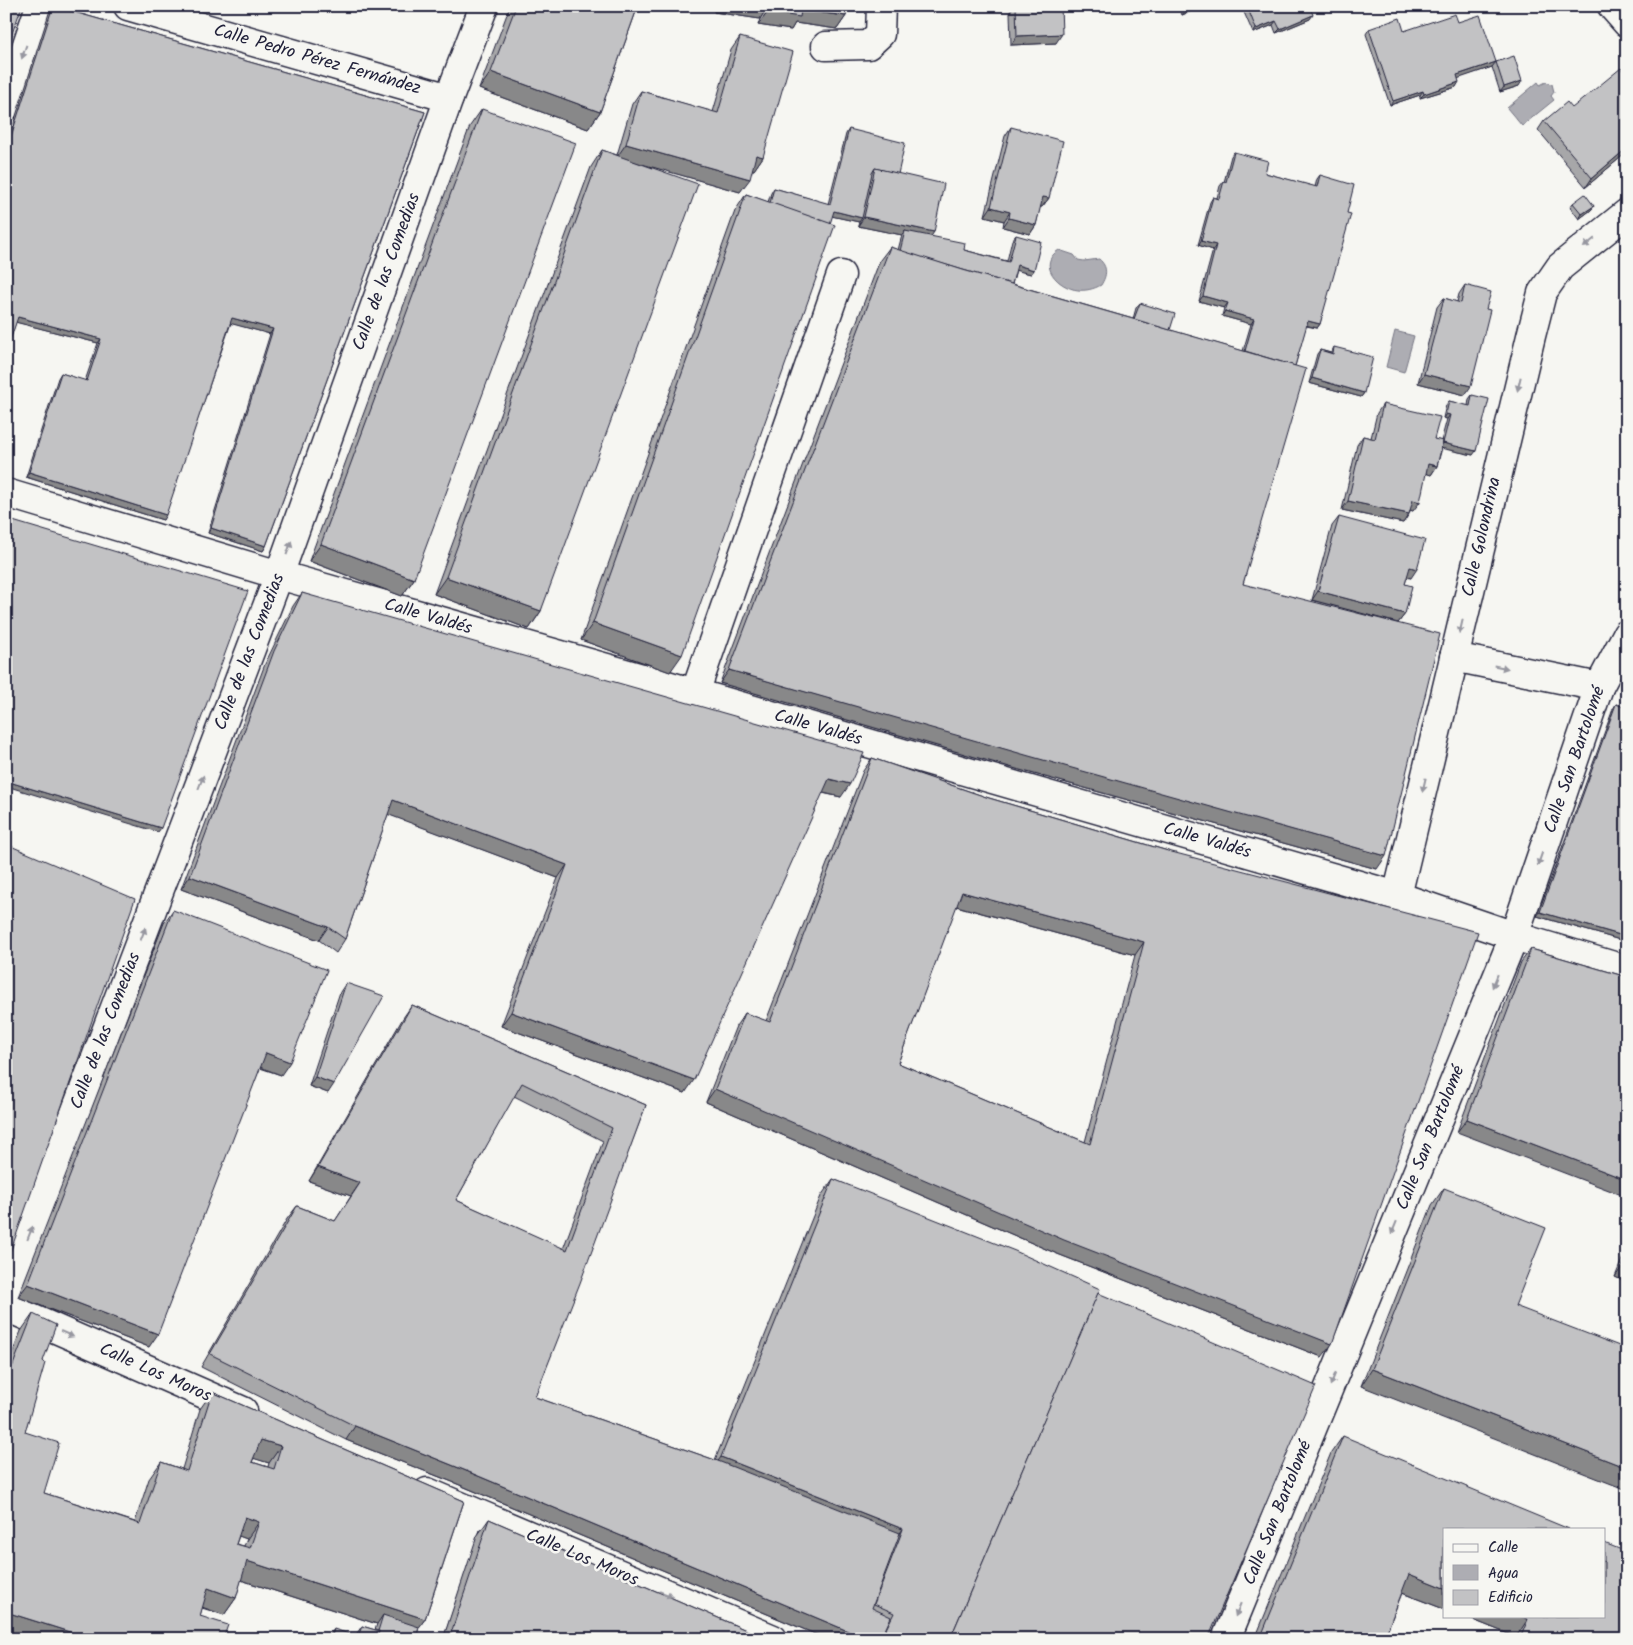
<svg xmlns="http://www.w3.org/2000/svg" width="1633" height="1645" font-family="Kalam,sans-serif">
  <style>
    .water { fill: #adadb3; stroke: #757583 }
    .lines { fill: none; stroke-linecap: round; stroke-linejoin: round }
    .minor-casing { stroke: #22223b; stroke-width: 31 }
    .minor { stroke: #f6f6f2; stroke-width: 28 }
    .wall { fill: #a7a7a9; stroke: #22223b; fill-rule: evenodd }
    .shaded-wall { fill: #888889; stroke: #22223b }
    .building { fill: #c2c2c4; stroke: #22223b; fill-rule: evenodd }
    .oneway { fill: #9797a0 }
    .labels { text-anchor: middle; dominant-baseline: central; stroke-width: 5; stroke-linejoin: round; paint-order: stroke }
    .street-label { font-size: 18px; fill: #22223b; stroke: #f6f6f2 }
  </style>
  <rect width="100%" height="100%" fill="#f6f6f2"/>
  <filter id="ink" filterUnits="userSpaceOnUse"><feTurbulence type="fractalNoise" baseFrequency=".02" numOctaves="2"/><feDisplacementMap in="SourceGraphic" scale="10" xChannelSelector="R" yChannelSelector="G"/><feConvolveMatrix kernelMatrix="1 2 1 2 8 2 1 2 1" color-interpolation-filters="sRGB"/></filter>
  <g filter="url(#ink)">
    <g class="water">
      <polygon points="1538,82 1540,85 1546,82 1552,84 1554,92 1551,96 1554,100 1522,126 1507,108"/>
      <path d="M1059 250 1074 255 1078 260 1084 261 1099 259C1108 267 1107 275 1101 285 1094 289 1086 291 1078 290 1058 288 1036 264 1059 250Z"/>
      <polygon points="1395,331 1414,336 1404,372 1386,367"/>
    </g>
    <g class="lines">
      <g class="minor-casing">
        <g id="minor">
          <polyline points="128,6 449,98"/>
          <polyline points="1612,6 1627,23"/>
          <polyline points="826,46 868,45 880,34 881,6"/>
          <polyline points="6,106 40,6"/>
          <polyline points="6,493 279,575 695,693 1397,896 1514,936 1627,970"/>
          <polyline points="1454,657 1599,687"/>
          <polyline points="695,693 841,275"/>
          <polyline points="1397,896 1531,336 1542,293 1560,267 1627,213"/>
          <polyline points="6,1295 279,575 449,98 484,6"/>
          <polyline points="6,1307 243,1411"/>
          <polyline points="427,1492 773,1639"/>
          <polyline points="428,1639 471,1511"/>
          <polyline points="1226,1639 1514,936 1599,687 1627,634"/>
        </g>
      </g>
      <use href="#minor" class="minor"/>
    </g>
    <g class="wall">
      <polygon points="53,6 425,112 266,546 263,551 208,533 270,334 231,323 163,520 26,477 58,378 61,373 85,381 98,343 16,322 6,352 6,147 50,10"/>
      <polygon points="510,6 638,6 600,112 588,129 479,89"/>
      <polygon points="714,6 848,6 846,16 837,29 795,23 791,30 758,25 760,19 714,12"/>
      <polygon points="1014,6 1061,6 1056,43 1011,45 1010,12"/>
      <polygon points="1178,6 1204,6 1182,15"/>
      <polygon points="1246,6 1320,6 1311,10 1310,19 1276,33 1273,25 1253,33 1243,10"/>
      <polygon points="1458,22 1519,86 1500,92 1492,67 1458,78 1456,87 1420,98 1420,95 1390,105 1366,34 1369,29 1404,31"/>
      <polygon points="740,37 763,157 754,170 752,170 740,192 643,164 541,611 529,629 434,594 591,167 602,150 617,155 632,104 641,91 713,112 731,50"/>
      <polygon points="1572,108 1627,152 1586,187 1538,130 1544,121"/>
      <polygon points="482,109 414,579 402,596 309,561 470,126"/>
      <polygon points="1011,127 1049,198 1042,207 1040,207 1036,225 1030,234 1003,227 1004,221 985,216 1005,136"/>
      <polygon points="849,129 898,174 931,236 964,250 1007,261 1012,240 1016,235 1034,270 1031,274 1016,270 1012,284 1133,319 1136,308 1140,303 1170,330 1243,351 1251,324 1222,316 1224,308 1199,301 1213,250 1198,245 1210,202 1213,197 1217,198 1220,186 1224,181 1224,182 1231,156 1234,152 1265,173 1315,187 1317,179 1320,175 1347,213 1320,324 1317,328 1306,326 1295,366 1243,584 1377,869 1020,770 720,683 880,260 890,247 898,250 902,235 858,226 859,222 832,216 670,672 581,640 735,211 746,194 768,202 771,193 774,188 828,204 846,134"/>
      <polygon points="1573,203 1594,206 1591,210 1579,219 1570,207"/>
      <polygon points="1465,285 1486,309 1465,395 1418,383 1437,307 1444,298 1457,302 1459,294"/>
      <polygon points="1334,347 1364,393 1361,397 1309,383 1317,354 1320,350 1331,353"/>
      <polygon points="1472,395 1473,455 1442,448 1437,466 1431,475 1426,473 1413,511 1410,510 1409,514 1403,523 1342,510 1357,445 1363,436 1371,438 1377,413 1383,404 1434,439 1441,441 1447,419 1443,418 1446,405 1449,401 1468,406 1469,399"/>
      <polygon points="1339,517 1411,578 1407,577 1405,584 1405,614 1398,623 1312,600 1332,526"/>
      <polygon points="302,593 841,797 822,793 685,1093 501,1026 558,878 388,814 345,939 336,953 319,940 181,889 265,664 293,606"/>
      <polygon points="1616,704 1627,708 1627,942 1537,916 1613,709"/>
      <path d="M872 758 989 798 1168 851 1322 1357 1055 1253 706 1102 736 1026 745 1013 766 1021 863 771ZM956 906 1135 955 1085 1142 898 1063Z"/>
      <polygon points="173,910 281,1075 260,1068 149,1347 18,1297 164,923"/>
      <polygon points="1531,949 1627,977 1457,1132 1521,962"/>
      <polygon points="346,983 328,1093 309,1086 340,992"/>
      <path d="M412 1005 646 1105 535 1397 715 1460 821 1196 833 1179 1098 1293 1208 1639H827L455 1483 346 1440 201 1367 287 1219 297 1206 335 1221 351 1196 309 1181 403 1018ZM514 1096 603 1141 563 1249 456 1200Z"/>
      <polygon points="1444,1188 1515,1306 1361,1386 1432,1205"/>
      <polygon points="1627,1247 1627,1282 1615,1277"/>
      <path d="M33 1314 43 1361 25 1432 44 1493 135 1522 149 1479 161 1462 182 1469 200 1409 212 1392 464 1501 425 1619 419 1627 416 1639H331L355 1636 362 1626 375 1630 377 1624 241 1580 236 1598 224 1615 202 1608 200 1616 223 1639H25L6 1633V1369L21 1331ZM254 1458 269 1463 268 1467 252 1462ZM239 1536 247 1539 244 1546 236 1544Z"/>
      <polygon points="1343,1436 1444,1529 1444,1609 1402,1593 1384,1639 1255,1639 1331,1453"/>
      <polygon points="489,1519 767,1639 443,1639 477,1536"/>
      <polygon points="1627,1552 1627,1639 1515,1639 1516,1637 1463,1616"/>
      <polygon points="334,1629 331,1639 327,1639"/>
    </g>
    <g class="shaded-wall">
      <polygon points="718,6 768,6 760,19 714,12"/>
      <polygon points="1196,6 1204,6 1182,15 1185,11"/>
      <polygon points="1312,6 1320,6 1307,12 1310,7"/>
      <polygon points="801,10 846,16 837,29 795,23 791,30 758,25 768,12"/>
      <polygon points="1313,15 1310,19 1276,33 1280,29"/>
      <polygon points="1276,21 1273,25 1253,33 1256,29"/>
      <polygon points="1062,34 1056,43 1011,45 1017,36"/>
      <polygon points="1496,62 1492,67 1454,80 1457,75"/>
      <polygon points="491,72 600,112 588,129 479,89"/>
      <polygon points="1522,81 1519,86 1500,92 1504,87"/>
      <polygon points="1459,82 1456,87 1420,98 1424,94"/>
      <polygon points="1423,91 1420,95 1390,105 1393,101"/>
      <polygon points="626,144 750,179 740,192 617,157"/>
      <polygon points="1627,148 1627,152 1586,187 1592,178"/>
      <polygon points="756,155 763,157 754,170 747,168"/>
      <polygon points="1043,197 1049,198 1042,207 1037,206"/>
      <polygon points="1594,206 1591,210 1579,219 1582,214"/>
      <polygon points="991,207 1010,212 1004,221 985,216"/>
      <polygon points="834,211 862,218 859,222 831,216"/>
      <polygon points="864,217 934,232 928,241 905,231 902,235 858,226"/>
      <polygon points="1009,218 1036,225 1030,234 1003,227"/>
      <polygon points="1201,241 1216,245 1213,250 1198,245"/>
      <polygon points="1017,265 1034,270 1031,274 1014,270"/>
      <polygon points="1203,296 1228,303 1224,308 1199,301"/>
      <polygon points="1225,311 1254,319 1251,324 1222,316"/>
      <polygon points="18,317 101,339 98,343 15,322"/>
      <polygon points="232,318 273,329 270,334 229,323"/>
      <polygon points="1308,321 1320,324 1317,328 1305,325"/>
      <polygon points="1424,374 1471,386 1465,395 1418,383"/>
      <polygon points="1312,378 1364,393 1361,397 1309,383"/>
      <polygon points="1446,414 1450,415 1447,419 1443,418"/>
      <polygon points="1443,443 1476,451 1473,455 1440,448"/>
      <polygon points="1428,464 1437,466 1431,475 1422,472"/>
      <polygon points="29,472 166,515 163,520 26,477"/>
      <polygon points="1413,500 1420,502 1413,511 1406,509"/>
      <polygon points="1348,501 1409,514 1403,523 1342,510"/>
      <polygon points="211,528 266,546 263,551 208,533"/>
      <polygon points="321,544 414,579 402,596 309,561"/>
      <polygon points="1410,567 1417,569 1411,578 1403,576"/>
      <polygon points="446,577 541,611 529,629 434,594"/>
      <polygon points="1318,591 1405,614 1398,623 1312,600"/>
      <polygon points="593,623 682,655 670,672 581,640"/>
      <polygon points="729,670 1386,856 1377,869 1020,770 720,683"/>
      <polygon points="829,779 850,784 841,797 819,792"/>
      <polygon points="6,781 161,828 158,832 6,786"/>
      <polygon points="393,800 567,865 558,878 384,813"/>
      <polygon points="190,876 328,927 319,940 181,889"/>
      <polygon points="962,892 1144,942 1135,955 953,905"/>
      <polygon points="1540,912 1627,937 1627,942 1537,916"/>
      <polygon points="511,1012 694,1080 685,1093 501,1026"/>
      <polygon points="266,1053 290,1062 281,1075 257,1066"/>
      <polygon points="315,1077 334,1084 328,1093 309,1086"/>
      <polygon points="715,1089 1332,1344 1322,1357 1055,1253 706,1102"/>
      <polygon points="1467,1119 1627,1180 1627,1197 1457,1132"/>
      <polygon points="318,1167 360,1183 351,1196 309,1181"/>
      <polygon points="1624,1264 1627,1265 1627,1282 1615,1277"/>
      <polygon points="28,1284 158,1334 149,1347 18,1297"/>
      <polygon points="1372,1369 1627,1468 1627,1490 1361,1386"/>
      <polygon points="355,1426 464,1470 867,1639 827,1639 455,1483 346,1440"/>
      <polygon points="261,1440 281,1446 269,1463 249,1457"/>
      <polygon points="721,1457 903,1529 891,1546 709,1474"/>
      <polygon points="245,1517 259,1522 247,1539 233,1534"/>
      <polygon points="247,1561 425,1619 413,1636 383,1615 377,1624 235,1578"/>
      <polygon points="1409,1574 1444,1588 1444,1609 1397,1591"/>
      <polygon points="208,1588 236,1598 224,1615 196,1605"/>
      <polygon points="6,1612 92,1639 25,1639 6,1633"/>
      <polygon points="1463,1616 1519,1616 1528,1619 1516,1637"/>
    </g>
    <g class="building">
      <polygon points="6,6 22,6 6,50"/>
      <polygon points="53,6 425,112 266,546 211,528 273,329 232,318 166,515 29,472 61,373 87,381 101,339 18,317 6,352 6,152"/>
      <polygon points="516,6 638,6 600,112 491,72"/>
      <polygon points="769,6 848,6 846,16 801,10 800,17 768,12"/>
      <polygon points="1016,6 1061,6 1062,34 1017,36"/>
      <polygon points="1183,6 1196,6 1185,11"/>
      <polygon points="1247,6 1312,6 1310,7 1313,15 1280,29 1276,21 1256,29"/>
      <polygon points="1455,14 1458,22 1480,15 1496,62 1457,75 1459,82 1424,94 1423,91 1393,101 1369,29 1400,18 1404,31"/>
      <polygon points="740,37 793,52 763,157 756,155 750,179 626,144 641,91 718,113"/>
      <polygon points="1514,56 1522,81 1504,87 1496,62"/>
      <polygon points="1621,68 1627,75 1627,148 1592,178 1544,121 1567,102 1572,108"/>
      <polygon points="482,109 576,143 414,579 321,544"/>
      <polygon points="1011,127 1063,141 1049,198 1043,197 1036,225 1009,218 1010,212 991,207"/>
      <polygon points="849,129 905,143 898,174 875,168 872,173 862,218 834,211 830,224 770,203 774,188 830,204"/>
      <polygon points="602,150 698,184 541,611 446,577"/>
      <polygon points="1234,152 1268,161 1265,173 1317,187 1320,175 1354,185 1347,213 1351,214 1320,324 1308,321 1295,366 1245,351 1254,319 1225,311 1228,303 1203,296 1216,245 1201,241 1213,197 1219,199 1224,181 1226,182"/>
      <polygon points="875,168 944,184 934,232 864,217"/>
      <polygon points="746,194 835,225 682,655 593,623"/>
      <polygon points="1585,194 1594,206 1582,214 1573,203"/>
      <polygon points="905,231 965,243 964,250 1009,262 1016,235 1041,242 1034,270 1017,265 1012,284 963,270 900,251"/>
      <polygon points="890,247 963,270 1306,369 1243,584 1440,634 1386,856 1029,756 729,670"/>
      <polygon points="1465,285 1491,292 1486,309 1490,310 1471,386 1424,374 1444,298 1461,303"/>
      <polygon points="1140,303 1175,314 1170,330 1134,319"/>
      <polygon points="1334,347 1373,357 1364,393 1312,378 1320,350 1333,354"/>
      <polygon points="1472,395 1489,399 1476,451 1443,443 1450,415 1446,414 1449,401 1470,406"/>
      <polygon points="1383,404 1440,417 1434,439 1443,441 1437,466 1428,464 1420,502 1413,500 1409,514 1348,501 1363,436 1375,439"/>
      <polygon points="1339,517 1425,540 1417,569 1410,567 1405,584 1412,586 1405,614 1318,591"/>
      <polygon points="6,519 248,591 161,828 6,781"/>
      <polygon points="302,593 864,753 850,784 829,779 694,1080 511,1012 567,865 393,800 345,939 328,927 190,876 274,651"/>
      <polygon points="1616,704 1627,708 1627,937 1540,912"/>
      <path d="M872 758 989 798 1168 851 1478 932 1332 1344 1064 1240 715 1089 745 1013 770 1022ZM962 892 1144 942 1090 1144 898 1063Z"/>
      <polygon points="6,844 135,899 6,1264"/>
      <polygon points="173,910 327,970 290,1062 266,1053 158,1334 28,1284"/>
      <polygon points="1531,949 1627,977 1627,1180 1467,1119"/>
      <polygon points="346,983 384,996 334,1084 315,1077"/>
      <path d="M412 1005 646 1105 580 1283 535 1397 718 1461 900 1533 872 1608 891 1617 881 1639H867L464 1470 355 1426 210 1354 297 1206 335 1221 360 1183 318 1167ZM522 1083 612 1128 567 1250 456 1200Z"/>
      <polygon points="833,1179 1015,1251 1100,1289 950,1639 881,1639 894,1613 874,1604 903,1529 721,1457"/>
      <polygon points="1444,1188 1546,1228 1515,1306 1627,1349 1627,1468 1372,1369"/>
      <polygon points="1627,1258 1627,1265 1624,1264"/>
      <polygon points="1098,1293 1316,1386 1208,1639 950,1639"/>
      <path d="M33 1314 56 1325 43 1361 45 1363 25 1432 59 1443 44 1493 140 1524 161 1462 187 1471 212 1392 464 1501 425 1619 247 1561 236 1598 208 1588 200 1616 228 1625 223 1639H92L6 1612V1383ZM261 1440 281 1446 274 1469 252 1462ZM245 1517 259 1522 250 1548 236 1544Z"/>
      <polygon points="1343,1436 1569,1529 1444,1529 1444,1588 1409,1574 1384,1639 1260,1639"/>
      <polygon points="489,1519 767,1639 449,1639"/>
      <polygon points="1604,1543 1627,1552 1627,1639 1520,1639 1528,1619 1519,1616 1604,1616"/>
      <polygon points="383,1615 419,1627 416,1639 377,1639 379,1631 378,1631"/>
      <polygon points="362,1626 379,1631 377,1639 331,1639 334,1629 358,1637"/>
    </g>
    <defs><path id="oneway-solid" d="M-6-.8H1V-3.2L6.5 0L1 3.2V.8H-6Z" transform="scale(1.25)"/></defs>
    <g class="oneway">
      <use href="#oneway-solid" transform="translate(24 52) rotate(109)"/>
      <use href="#oneway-solid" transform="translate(1589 243) rotate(141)"/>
      <use href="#oneway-solid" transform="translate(1519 384) rotate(103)"/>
      <use href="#oneway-solid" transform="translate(289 548) rotate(-70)"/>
      <use href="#oneway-solid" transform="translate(1461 627) rotate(103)"/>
      <use href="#oneway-solid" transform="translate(1501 667) rotate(12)"/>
      <use href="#oneway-solid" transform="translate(201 782) rotate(-69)"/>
      <use href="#oneway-solid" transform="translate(1424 785) rotate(103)"/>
      <use href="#oneway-solid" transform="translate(1540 859) rotate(109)"/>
      <use href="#oneway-solid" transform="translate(143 934) rotate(-69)"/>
      <use href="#oneway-solid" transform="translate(1495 981) rotate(112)"/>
      <use href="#oneway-solid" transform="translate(1394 1228) rotate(112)"/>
      <use href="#oneway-solid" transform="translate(30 1233) rotate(-69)"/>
      <use href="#oneway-solid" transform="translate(67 1334) rotate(24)"/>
      <use href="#oneway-solid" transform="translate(1333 1379) rotate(112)"/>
      <use href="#oneway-solid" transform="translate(666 1594) rotate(23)"/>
      <use href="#oneway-solid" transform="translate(1238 1610) rotate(112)"/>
    </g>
  </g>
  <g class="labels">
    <g class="street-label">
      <text transform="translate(317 60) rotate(16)">Calle Pedro Pérez Fernández</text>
      <text transform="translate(387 272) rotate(-70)">Calle de las Comedias</text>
      <text transform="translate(1482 537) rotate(-77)">Calle Golondrina</text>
      <text transform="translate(428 617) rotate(16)">Calle Valdés</text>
      <text transform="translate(250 652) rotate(-69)">Calle de las Comedias</text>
      <text transform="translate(818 728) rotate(16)">Calle Valdés</text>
      <text transform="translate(1575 760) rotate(-71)">Calle San Bartolomé</text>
      <text transform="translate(1207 841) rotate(16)">Calle Valdés</text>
      <text transform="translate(106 1031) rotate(-69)">Calle de las Comedias</text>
      <text transform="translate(1431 1138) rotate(-68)">Calle San Bartolomé</text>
      <text transform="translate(155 1373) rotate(24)">Calle Los Moros</text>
      <text transform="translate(1278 1513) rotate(-68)">Calle San Bartolomé</text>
      <text transform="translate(582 1558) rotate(23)">Calle Los Moros</text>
    </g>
  </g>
  <rect width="1633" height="1645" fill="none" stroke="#f6f6f2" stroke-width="25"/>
  <rect x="12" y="12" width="1608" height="1620" fill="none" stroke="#22223b" stroke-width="2" filter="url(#ink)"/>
  <rect x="1443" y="1528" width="162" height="90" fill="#f6f6f2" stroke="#a1a1a9"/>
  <rect x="1453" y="1544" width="25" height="8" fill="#f6f6f2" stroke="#a1a1a9"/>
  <text x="1488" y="1552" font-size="15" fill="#22223b">Calle</text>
  <rect x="1453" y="1565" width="25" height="15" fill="#adadb3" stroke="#a1a1a9"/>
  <text x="1488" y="1578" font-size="15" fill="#22223b">Agua</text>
  <rect x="1453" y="1590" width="25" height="15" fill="#c2c2c4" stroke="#a1a1a9"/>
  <text x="1488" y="1602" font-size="15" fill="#22223b">Edificio</text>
</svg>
